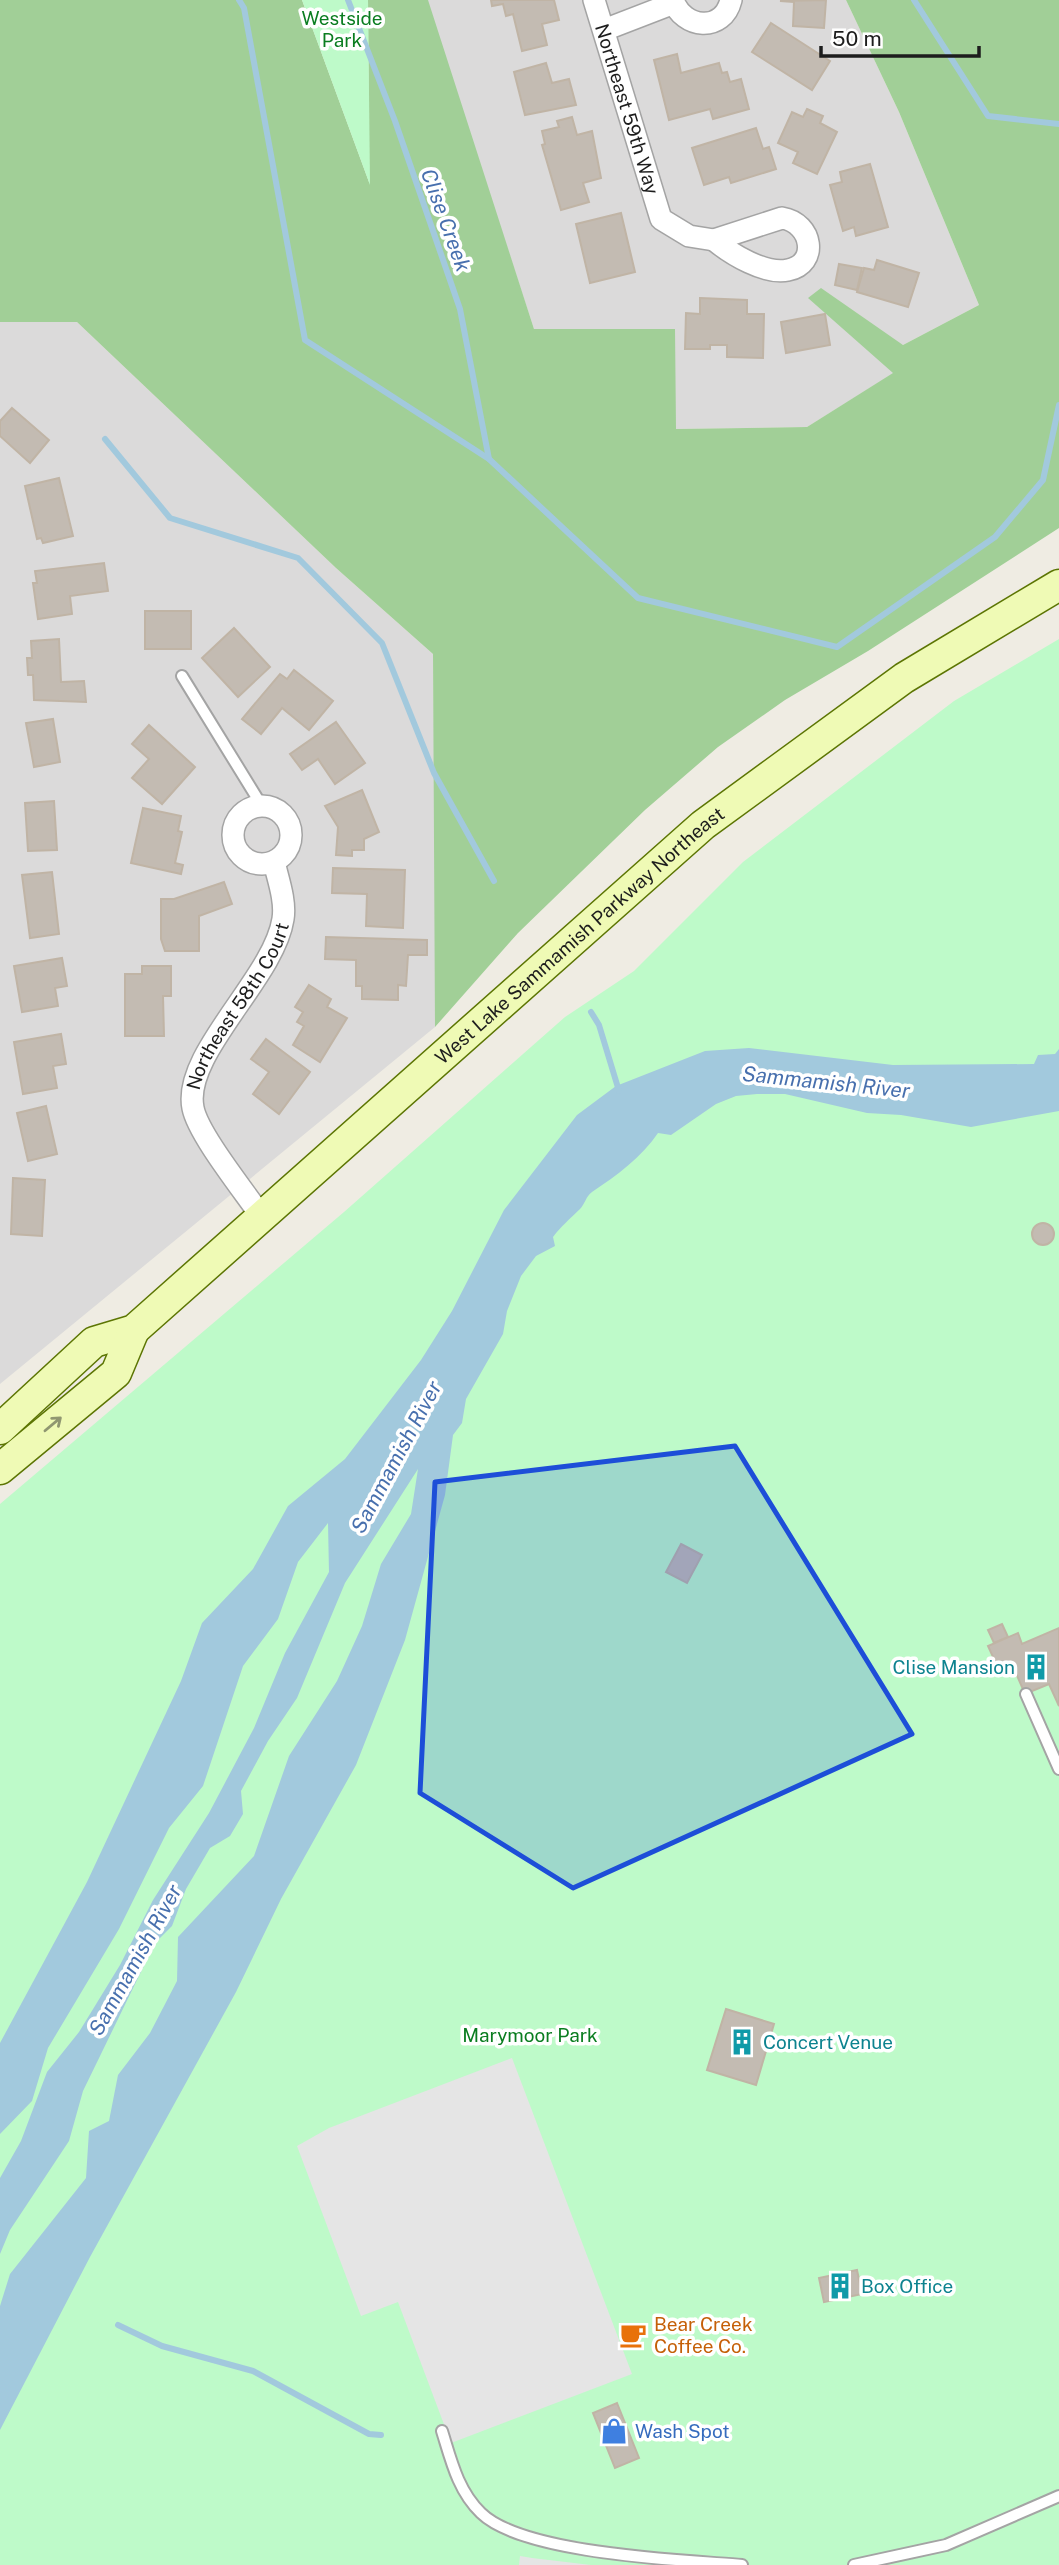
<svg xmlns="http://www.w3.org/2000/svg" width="1059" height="2565" font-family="'Public Sans',sans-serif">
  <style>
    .residential { fill: #dbdada }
    .forest { fill: #a1cf97 }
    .park { fill: #befac9 }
    .parking { fill: #e5e5e5 }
    .water { fill: #a2c9dd }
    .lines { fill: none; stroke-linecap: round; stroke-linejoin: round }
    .stream { stroke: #a2c9dd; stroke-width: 6 }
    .building { fill: #c3bbb2; stroke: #c0b4a5; stroke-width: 2 }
    .lane-casing { stroke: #a4a4a4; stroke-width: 14 }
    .street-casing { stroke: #a4a4a4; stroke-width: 24 }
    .secondary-casing { stroke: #5c7503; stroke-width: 33 }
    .lane { stroke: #fff; stroke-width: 10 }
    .street { stroke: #fff; stroke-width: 21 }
    .secondary { stroke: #effab5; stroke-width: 30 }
    .oneway { stroke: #909771 }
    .marked { fill: #1d4ed8; fill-opacity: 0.2; stroke: #1d4ed8; stroke-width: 5; stroke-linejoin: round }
    .labels { text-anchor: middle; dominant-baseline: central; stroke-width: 7; stroke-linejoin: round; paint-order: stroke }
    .park-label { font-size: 19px; fill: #0a7d20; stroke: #fff }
    .street-label { font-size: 19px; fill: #1d1d1d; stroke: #fff }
    .culture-label { font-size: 19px; fill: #0d838f; stroke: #fff; text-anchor: start }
    .food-label { font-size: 19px; fill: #c56008; stroke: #fff; text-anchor: start }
    .shop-label { font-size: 19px; fill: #366cbe; stroke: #fff; text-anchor: start }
    .water-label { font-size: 21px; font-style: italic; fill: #4870ae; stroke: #fff }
  </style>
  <rect width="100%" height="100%" fill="#efece3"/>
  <g class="residential">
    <polygon points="426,0 846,0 899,112 979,305 903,345 809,298 894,373 807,427 675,429 675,329 534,329"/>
    <polygon points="0,322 77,322 336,568 433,654 435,802 435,1027 0,1384"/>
  </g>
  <polygon class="forest" points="0,0 302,0 369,182 368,0 428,0 534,329 675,329 676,429 807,427 893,373 808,298 821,288 903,345 979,305 899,112 846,0 1059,0 1059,528 868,651 785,700 718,747 645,810 518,933 435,1027 433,654 336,568 77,322 0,322"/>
  <g class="park">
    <polygon points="302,0 368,0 370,185"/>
    <polygon points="1059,639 1059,2565 0,2565 0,1504 344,1212 565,1017 634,971 743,862 954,701"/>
  </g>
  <g class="parking">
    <polygon points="512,2058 632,2374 451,2443 398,2302 361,2316 297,2146 329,2128"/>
    <polygon points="520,2556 532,2558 591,2565 519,2565"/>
  </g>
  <path class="water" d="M749 1048 893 1065 1034 1064 1038 1055 1055 1054 1059 1049V1111L971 1127 901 1115 867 1113 785 1094H757L736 1096 716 1104 671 1135 658 1133C642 1157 616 1176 592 1192 586 1196 585 1204 580 1209 570 1219 561 1226 553 1237L555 1246 536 1256 521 1276 507 1311 503 1334 466 1399 462 1423 453 1435 445 1495 405 1640 356 1765 281 1899 236 1992 90 2257 0 2430V2306L10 2274 86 2178 89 2131 109 2121 118 2075 150 2033 177 1981 178 1937 254 1856 289 1756 337 1681 362 1626 381 1564 411 1514 418 1469 345 1583 297 1698 268 1741 241 1791 243 1814 230 1836 210 1848 186 1889 172 1926 155 1943 83 2091 69 2141 10 2230 0 2254V2178L21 2141 47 2072 79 2032 120 1965 153 1900 209 1813 254 1728 285 1653 329 1572 328 1523 298 1562 278 1619 243 1666 203 1786 169 1828 119 1929 48 2048 32 2101 0 2134V2043L87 1882 181 1681 202 1623 253 1569 288 1506 345 1459 421 1360 452 1311 504 1210 577 1115 616 1086 705 1051Z"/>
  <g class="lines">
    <g class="stream">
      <polyline points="239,0 244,8 305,340 489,459 638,598 837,647 995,537 1043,480 1059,405"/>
      <polyline points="348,0 395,121 460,309 489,459"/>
      <polyline points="914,0 988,116 1059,124"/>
      <polyline points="105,439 170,518 298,558 382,643 434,773 494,881"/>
      <polyline points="591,1012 599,1025 619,1091"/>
      <polyline points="118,2325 162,2346 253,2371 369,2434 381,2435"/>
    </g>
  </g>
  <g class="building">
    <polygon points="491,0 554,0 559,20 542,24 547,45 522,51 513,14 506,16 503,4 492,6"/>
    <polygon points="826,0 824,28 793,26 794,2 780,1"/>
    <polygon points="771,23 830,61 812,90 752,52"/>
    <polygon points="677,54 681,73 719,63 722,73 727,72 730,82 741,79 749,109 713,119 710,109 669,120 654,60"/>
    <polygon points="546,63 552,83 569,79 576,105 525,115 514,72"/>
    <polygon points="807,109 823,116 820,123 837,132 817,174 793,163 798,152 778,143 792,112 803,117"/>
    <polygon points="572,117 577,135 592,131 601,178 583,183 589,202 561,210 542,145 545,144 542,131 559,127 557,121"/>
    <polygon points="756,128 763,149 769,147 776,169 731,183 729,177 704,185 692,148"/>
    <polygon points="870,164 888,227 856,236 854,227 843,231 830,185 842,182 840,172"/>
    <polygon points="621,213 635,272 590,283 576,224"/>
    <polygon points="877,260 919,273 908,307 857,292 864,268 874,270"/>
    <polygon points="839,264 862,268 857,290 835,285"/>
    <polygon points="700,298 747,300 747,314 764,314 763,358 727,357 727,345 710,345 710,349 685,349 686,313 700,314"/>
    <polygon points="825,314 830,345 786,353 781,322"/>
    <polygon points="12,408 49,440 30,463 0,436 0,421"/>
    <polygon points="59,478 73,536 43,543 41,538 37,539 25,486"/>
    <polygon points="104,563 108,591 70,596 72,614 38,619 33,583 37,583 35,571"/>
    <rect x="145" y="611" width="46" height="38"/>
    <polygon points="234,628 270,667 238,697 202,658"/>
    <polygon points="59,639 61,682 84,681 86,702 34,700 33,675 28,675 27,658 32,658 31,641"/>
    <polygon points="294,670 333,701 309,730 282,708 261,734 242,719 280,674 287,679"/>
    <polygon points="53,719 60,762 34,767 26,723"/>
    <polygon points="336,722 365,763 335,784 318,759 302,770 290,754"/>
    <polygon points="149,725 195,767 162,804 132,778 149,759 132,744"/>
    <polygon points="362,790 379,832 364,839 364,850 352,850 352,856 336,855 338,827 325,806"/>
    <polygon points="54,801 57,850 28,851 25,803"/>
    <polygon points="143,808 181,816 178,831 182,832 175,863 183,865 181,874 131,863"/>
    <polygon points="333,868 405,870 403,928 366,926 367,894 332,893"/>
    <polygon points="52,872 59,934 30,938 22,875"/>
    <polygon points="224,882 232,904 199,916 199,951 165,951 161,939 161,899 174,899"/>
    <polygon points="326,937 427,940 427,955 408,955 406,986 398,985 398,1000 362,999 362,986 356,986 356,960 325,959"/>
    <polygon points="62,958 67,986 55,988 58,1006 22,1012 14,966"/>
    <polygon points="142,966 171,966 171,996 163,996 164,1036 125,1036 125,974 142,974"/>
    <polygon points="309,985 331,999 327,1007 347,1018 320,1062 293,1045 304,1026 297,1022 303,1012 295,1007"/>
    <polygon points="61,1034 66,1064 53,1066 57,1088 23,1094 14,1042"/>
    <polygon points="266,1039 310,1072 279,1114 253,1094 269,1072 251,1059"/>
    <polygon points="46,1106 57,1154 28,1161 17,1113"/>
    <polygon points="13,1178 45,1180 42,1236 11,1234"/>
    <circle cx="1043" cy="1234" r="11"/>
    <polygon points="681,1544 702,1555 687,1583 666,1572"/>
    <polygon points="1002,1624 1008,1637 994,1643 988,1630"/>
    <polygon points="1059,1628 1059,1706 1049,1684 1025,1694 1012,1664 999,1670 988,1646 1018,1633 1022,1644"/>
    <polygon points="726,2009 774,2024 756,2085 707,2070"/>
    <polygon points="857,2270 862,2294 824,2302 819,2278"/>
    <polygon points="617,2403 639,2458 615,2468 593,2413"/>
  </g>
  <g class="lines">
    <g class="lane-casing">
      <g id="lane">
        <polyline points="182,676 262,806"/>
        <polyline points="1026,1694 1059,1769"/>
        <path d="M442 2431C451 2460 458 2491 481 2513 523 2554 681 2560 742 2565"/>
        <polyline points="854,2565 946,2545 1059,2496"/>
      </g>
    </g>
    <g class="street-casing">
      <g id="street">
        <path id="s1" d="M594 0 661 219 689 236 714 240"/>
        <path d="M673 0C683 29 723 33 731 0"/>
        <polyline points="604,30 674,3"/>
        <path d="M782 218C813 223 819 264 788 270 765 275 731 254 714 240Z"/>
        <circle cx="262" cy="835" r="29"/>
        <path id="s2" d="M261 1216C244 1191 198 1134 193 1108 182 1054 274 978 283 919 286 901 278 879 274 862"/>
      </g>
    </g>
    <g class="secondary-casing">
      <g id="secondary">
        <path id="s3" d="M0 1429 94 1342 134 1330 703 825 904 678 1059 585"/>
        <polyline points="0,1469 116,1373 134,1330"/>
      </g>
    </g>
    <use href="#lane" class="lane"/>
    <use href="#street" class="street"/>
    <use href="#secondary" class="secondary"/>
  </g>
  <defs><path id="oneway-shaft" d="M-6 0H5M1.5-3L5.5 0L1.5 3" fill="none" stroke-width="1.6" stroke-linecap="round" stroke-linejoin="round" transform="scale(1.75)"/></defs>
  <use class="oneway" href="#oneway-shaft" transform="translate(53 1424) rotate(-40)"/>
  <path class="marked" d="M735 1446 912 1734 573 1888 420 1793 435 1482Z"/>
  <defs>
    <g id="building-bare" transform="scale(2.1)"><path d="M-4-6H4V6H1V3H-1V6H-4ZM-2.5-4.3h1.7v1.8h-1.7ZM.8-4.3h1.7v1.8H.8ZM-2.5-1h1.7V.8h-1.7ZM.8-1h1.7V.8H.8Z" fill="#0f9aa8" stroke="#fff" stroke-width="2.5" paint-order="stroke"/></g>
    <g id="cafe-bare" transform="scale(2.1)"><path d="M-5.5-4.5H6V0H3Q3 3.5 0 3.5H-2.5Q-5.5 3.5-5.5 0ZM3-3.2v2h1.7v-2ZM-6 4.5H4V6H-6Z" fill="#e8710a" stroke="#fff" stroke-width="2.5" paint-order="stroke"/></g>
    <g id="shop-bare" transform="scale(2.1)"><path d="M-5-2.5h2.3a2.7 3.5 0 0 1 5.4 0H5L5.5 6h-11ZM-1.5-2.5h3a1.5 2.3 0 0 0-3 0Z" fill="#3f7fe0" stroke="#fff" stroke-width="2.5" paint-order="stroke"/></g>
  </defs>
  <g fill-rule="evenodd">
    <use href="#building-bare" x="1036" y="1667"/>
    <use href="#building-bare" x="742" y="2042"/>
    <use href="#building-bare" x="840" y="2286"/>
    <use href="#cafe-bare" x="633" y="2335"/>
    <use href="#shop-bare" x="614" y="2431"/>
  </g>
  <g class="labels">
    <g class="park-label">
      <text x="342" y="18">Westside<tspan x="342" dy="22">Park</tspan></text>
      <text x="530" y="2035">Marymoor Park</text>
    </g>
    <g class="street-label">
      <text stroke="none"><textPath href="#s1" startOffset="114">Northeast 59th Way</textPath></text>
      <text stroke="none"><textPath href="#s3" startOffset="765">West Lake Sammamish Parkway Northeast</textPath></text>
      <text stroke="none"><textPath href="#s2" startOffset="242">Northeast 58th Court</textPath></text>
    </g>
    <g class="culture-label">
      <text x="1015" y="1667" text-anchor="end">Clise Mansion</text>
      <text x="763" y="2042">Concert Venue</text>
      <text x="861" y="2286">Box Office</text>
    </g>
    <g class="food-label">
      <text x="654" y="2324">Bear Creek<tspan x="654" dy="22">Coffee Co.</tspan></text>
    </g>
    <g class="shop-label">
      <text x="635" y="2431">Wash Spot</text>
    </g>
    <g class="water-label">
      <text transform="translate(446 220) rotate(70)">Clise Creek</text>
      <text transform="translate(826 1082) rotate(6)">Sammamish River</text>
      <text transform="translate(396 1457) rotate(-62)">Sammamish River</text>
      <text transform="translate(135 1960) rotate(-61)">Sammamish River</text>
    </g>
  </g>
  <path d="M821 46v10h158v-10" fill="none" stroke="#1d1d1d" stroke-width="3.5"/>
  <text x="832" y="46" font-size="21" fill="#1d1d1d" stroke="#ffffff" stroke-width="5" paint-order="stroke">50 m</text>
</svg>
